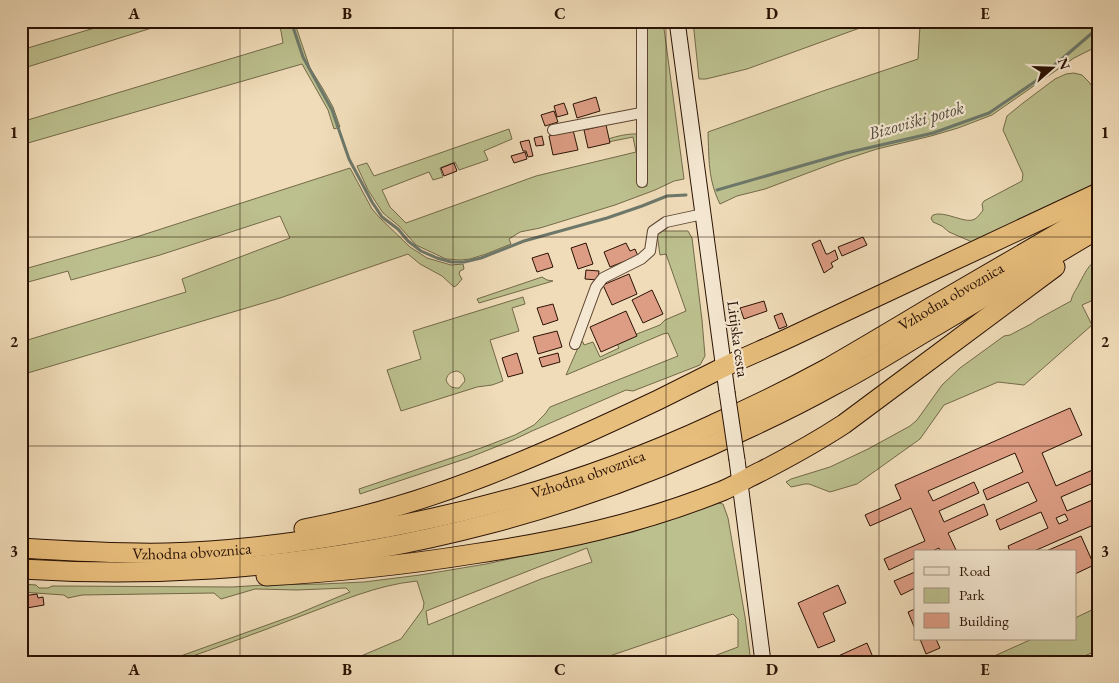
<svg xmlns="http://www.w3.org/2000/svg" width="1119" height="683" font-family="'EB Garamond',serif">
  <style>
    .green { fill: #bcc08e; stroke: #736949; fill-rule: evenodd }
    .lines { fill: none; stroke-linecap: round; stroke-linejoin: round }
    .stream { stroke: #6d786a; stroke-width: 3 }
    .building { fill: #dd9d84; stroke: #2a1204; fill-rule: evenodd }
    .street-casing { stroke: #5c4431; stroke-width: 12 }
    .secondary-casing { stroke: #2a1204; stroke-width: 17 }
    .highway-casing { stroke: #2a1204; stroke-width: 21 }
    .street { stroke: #f5e8d2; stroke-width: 10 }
    .secondary { stroke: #f5e8d2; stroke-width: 15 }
    .highway { stroke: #e8be7c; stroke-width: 19 }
    .secondary-bridge-casing { stroke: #2a1204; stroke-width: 17; stroke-linecap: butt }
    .secondary-bridge { stroke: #f5e8d2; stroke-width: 15 }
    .grid { fill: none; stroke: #2a1204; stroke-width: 1; stroke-opacity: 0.55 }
    .labels { text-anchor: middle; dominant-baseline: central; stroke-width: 4.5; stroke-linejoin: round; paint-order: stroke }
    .street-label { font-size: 16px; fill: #2a1204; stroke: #f5e8d2 }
    .water-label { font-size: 18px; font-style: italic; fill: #514e40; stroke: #f5e8d2 }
    .neatline { fill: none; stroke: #2a1204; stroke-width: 2 }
    .grid-label { font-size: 16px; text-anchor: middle; font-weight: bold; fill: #2a1204 }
  </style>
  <rect width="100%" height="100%" fill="#f0dcb9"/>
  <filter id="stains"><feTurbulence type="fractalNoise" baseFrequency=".004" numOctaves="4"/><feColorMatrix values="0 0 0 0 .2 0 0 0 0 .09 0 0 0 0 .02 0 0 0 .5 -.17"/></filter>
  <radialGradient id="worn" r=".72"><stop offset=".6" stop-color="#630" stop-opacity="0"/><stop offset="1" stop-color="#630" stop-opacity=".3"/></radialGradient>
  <g class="green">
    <polygon points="118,21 174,21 21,69 21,50"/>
    <polygon points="277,21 294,21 310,68 323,89 333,107 340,127 334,129 328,110 302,64 21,145 21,122 283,43 281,31"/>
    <path d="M646 21H663L684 179 674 181 655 190 615 205 540 228 520 232 509 239 511 244 486 254 470 259 460 260 446 259 416 245 399 226 383 213 368 190 357 166 367 163 374 176 509 129 512 139 484 151 488 160 459 170 455 162 440 168 443 177 433 180 429 172 382 190 390 207 406 223 536 176 636 152 633 137 593 145C606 139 624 133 639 134V187L647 186Z"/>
    <polygon points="693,21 879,21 747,69 706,79 699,79"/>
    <path d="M932 21H1098V46L1074 58 992 115 958 128 931 136 877 149 837 162 765 189 737 196 720 204C708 180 709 159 708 132L823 91 918 59 920 26Z"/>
    <path d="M1074 73 1082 75 1089 82 1098 95V184L973 244 970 241 949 232 942 226 933 222 931 218 933 215C945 210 966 225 975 219 978 217 981 213 983 210L982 204 984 201 1022 181 1023 174 1003 130 1007 116 1023 103 1055 79 1066 74Z"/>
    <polygon points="350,168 372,209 380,218 410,247 427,258 451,265 463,264 464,269 460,271 459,274 462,279 457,285 454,287 442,276 420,264 408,254 280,298 21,375 21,342 186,292 182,279 290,238 280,216 160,255 71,280 68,271 21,284 21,270 127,240"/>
    <polygon points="659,231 688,231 692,238 702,320 705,356 700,365 633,391 626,390 532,431 513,440 468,458 360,494 359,489 481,448 515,435 534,425 545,414 550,407 678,356 668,333 663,334 623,351 566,375 581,341 583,342 584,345 593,342 600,357 619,348 616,342 660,325 665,320 686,311 666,254 660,255 657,234"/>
    <path d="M1098 259V298L1082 305 1092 325 1024 385 998 382 944 405 920 439 857 484 830 492 809 484H805L791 487 786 482 791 479 830 467 868 449 910 426 917 420 942 385 960 368 1004 336 1010 335 1031 324 1038 319 1071 301C1073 292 1076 291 1080 282 1085 273 1088 265 1098 259Z"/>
    <polygon points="542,277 547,280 553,281 479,303 477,299"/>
    <path d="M523 297 525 304 512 308 519 331 490 340 503 381 492 385 477 387 401 411 387 370 421 359 413 331ZM457 371C462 373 464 375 465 381L459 388C452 388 449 387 446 380 448 373 451 372 457 371Z"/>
    <path d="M718 503 723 504 728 518 745 617 751 662H698L738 647V619L733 614 592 662H347L401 639 423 609 424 603 417 581C376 585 339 602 301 616 260 632 218 647 176 662H164L295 615 350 592 346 588 297 590 255 589 221 599 214 593 82 595 68 598 64 595 21 592V584L36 585 39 588H48L52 586 232 587 265 585 322 584 364 582 420 575 486 564 633 532ZM587 548 592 562 541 579 428 625 426 611Z"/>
    <polygon points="1098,607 1098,650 1071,662 981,662 1032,639 1075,639 1075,618"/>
  </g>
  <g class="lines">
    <g class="stream">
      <polyline points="291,21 303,57 332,110 349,159 372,202 382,217 398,229 408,241 421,251 437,258 451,262 464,262 481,258 524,241 607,218 642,206 667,196 686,195"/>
      <polyline points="717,190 846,153 933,133 989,113 1036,81 1098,28"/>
    </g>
  </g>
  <g class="building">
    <polygon points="596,97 600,111 577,118 573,104"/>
    <polygon points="564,103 568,114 557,117 554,106"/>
    <polygon points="554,111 558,122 545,126 541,115"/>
    <polygon points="606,125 610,143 588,148 584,130"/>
    <polygon points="573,130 578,150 553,155 549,136"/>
    <polygon points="542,136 544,145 536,146 534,138"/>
    <polygon points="529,140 533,156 528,157 526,151 523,151 520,142"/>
    <polygon points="525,152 527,159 514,163 511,156"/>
    <polygon points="454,163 457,171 444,176 441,168"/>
    <polygon points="863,237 867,245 842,256 838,247"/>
    <polygon points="820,240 826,254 828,254 835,250 838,259 831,263 833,267 824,273 812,244"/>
    <polygon points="586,243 593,264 578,269 571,248"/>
    <polygon points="626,243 630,251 635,249 638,256 610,267 604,252"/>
    <polygon points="548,253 553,267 537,272 532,258"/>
    <polygon points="586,270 599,271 598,280 585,279"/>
    <polygon points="629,274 637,294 612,305 603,285"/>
    <polygon points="652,290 663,314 643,323 632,300"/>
    <polygon points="764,301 767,311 744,319 740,308"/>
    <polygon points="553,304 558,320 543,325 537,308"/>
    <polygon points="626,311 637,336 601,352 590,327"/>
    <polygon points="782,313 787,326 779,329 774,316"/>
    <polygon points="557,331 562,347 538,354 533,337"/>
    <polygon points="517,353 523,373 508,377 502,358"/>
    <polygon points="558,353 560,362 542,367 539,358"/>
    <path d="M1070 408 1082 435 1042 453 1056 486 1097 468 1098 481 1061 497 1067 511 1097 498 1098 523 1032 552H1010L1008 546 1048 528 1041 512 1000 530 996 520 1037 501 1028 482 987 500 983 490 1023 472 1015 453 928 491 933 501 974 482 979 493 939 511 944 522 984 504 988 515 948 533 957 552H941L939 548 930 552H915V559V558L889 570 884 559 925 541 911 508 870 526 865 515 901 499 895 485ZM1065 514 1068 520 1059 524 1056 518Z"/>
    <polygon points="1081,536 1094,565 1075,574 1075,552 1044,552"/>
    <polygon points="915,572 915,588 901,595 894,581"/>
    <polygon points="838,585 846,603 823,613 835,641 818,648 798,603"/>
    <polygon points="37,594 38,598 43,597 44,605 21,609 21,601 23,600 23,596"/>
    <polygon points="915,609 915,629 908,612"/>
    <polygon points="920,639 936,639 940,648 926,654"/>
    <polygon points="867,643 875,662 825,662"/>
  </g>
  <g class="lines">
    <g class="street-casing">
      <g id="street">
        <polyline points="642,21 642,182"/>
        <polyline points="553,130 641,113"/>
        <polyline points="575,344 596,287 603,278 641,259 650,251 653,231 666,222 703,214"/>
      </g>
    </g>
    <g class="secondary-casing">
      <g id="secondary">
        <polyline points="677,21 727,392"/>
        <polyline points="737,460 763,662"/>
      </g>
    </g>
    <g class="highway-casing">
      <g id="highway">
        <path d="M304 529C429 506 544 454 658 400 680 389 702 378 724 367 747 356 772 346 795 335 896 288 997 240 1098 193"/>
        <path id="s1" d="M21 548C69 551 118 554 166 553 214 552 262 547 310 540 449 521 587 483 714 424 753 407 791 388 828 368 863 348 898 327 933 306 988 274 1043 242 1098 210"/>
        <path d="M21 569C85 573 148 573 212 569 398 557 584 508 751 427 779 414 807 400 834 385 870 367 904 344 939 324 992 292 1045 261 1098 229"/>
        <path d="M266 576C336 572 405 565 473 554 560 541 640 524 722 491 736 485 749 477 762 471 791 456 818 441 844 424L1055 267"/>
      </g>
    </g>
    <use href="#street" class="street"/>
    <use href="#secondary" class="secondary"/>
    <use href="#highway" class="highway"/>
    <g class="secondary-bridge-casing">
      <polyline id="secondary-bridge" points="727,392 737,460"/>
    </g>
    <use href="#secondary-bridge" class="secondary-bridge"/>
  </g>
  <path class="grid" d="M240 21V662M453 21V662M666 21V662M879 21V662M21 237H1098M21 446H1098"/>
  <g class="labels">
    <g class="street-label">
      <text stroke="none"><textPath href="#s1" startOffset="981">Vzhodna obvoznica</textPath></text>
      <text transform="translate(738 339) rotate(82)">Litijska cesta</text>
      <text stroke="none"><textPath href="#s1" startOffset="576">Vzhodna obvoznica</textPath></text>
      <text stroke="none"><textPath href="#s1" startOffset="171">Vzhodna obvoznica</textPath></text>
    </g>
    <g class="water-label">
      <text transform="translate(916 120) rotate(-16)">Bizoviški potok</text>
    </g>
  </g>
  <rect width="1119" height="683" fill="none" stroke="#f0dcb9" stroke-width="55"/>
  <rect x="914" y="550" width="162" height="90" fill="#f5e8d2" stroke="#a49280"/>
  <rect x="924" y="567" width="25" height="8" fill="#f5e8d2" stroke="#a49280"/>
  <text x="959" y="576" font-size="15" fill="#2a1204">Road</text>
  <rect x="924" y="588" width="25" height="15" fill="#bcc08e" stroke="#a49280"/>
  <text x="959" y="600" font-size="15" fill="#2a1204">Park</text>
  <rect x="924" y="613" width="25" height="15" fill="#dd9d84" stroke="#a49280"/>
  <text x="959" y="626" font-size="15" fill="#2a1204">Building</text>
  <g transform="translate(1052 68) rotate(70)" stroke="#f5e8d2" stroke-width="4" paint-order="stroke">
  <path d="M0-4L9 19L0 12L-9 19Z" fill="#2a1204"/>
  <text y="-8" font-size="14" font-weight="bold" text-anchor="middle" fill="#2a1204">N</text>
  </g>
  <rect x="28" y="28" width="1064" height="628" class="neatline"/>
  <g class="grid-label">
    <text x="134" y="19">A</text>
    <text x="347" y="19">B</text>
    <text x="560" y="19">C</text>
    <text x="772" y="19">D</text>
    <text x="985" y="19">E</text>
    <text x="14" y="138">1</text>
    <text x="1105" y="138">1</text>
    <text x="14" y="347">2</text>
    <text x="1105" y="347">2</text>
    <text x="14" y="557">3</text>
    <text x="1105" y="557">3</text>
    <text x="134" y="675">A</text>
    <text x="347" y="675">B</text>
    <text x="560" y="675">C</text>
    <text x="772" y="675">D</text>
    <text x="985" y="675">E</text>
  </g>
  <rect width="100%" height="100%" filter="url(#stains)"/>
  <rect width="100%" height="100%" fill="url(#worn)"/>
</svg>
